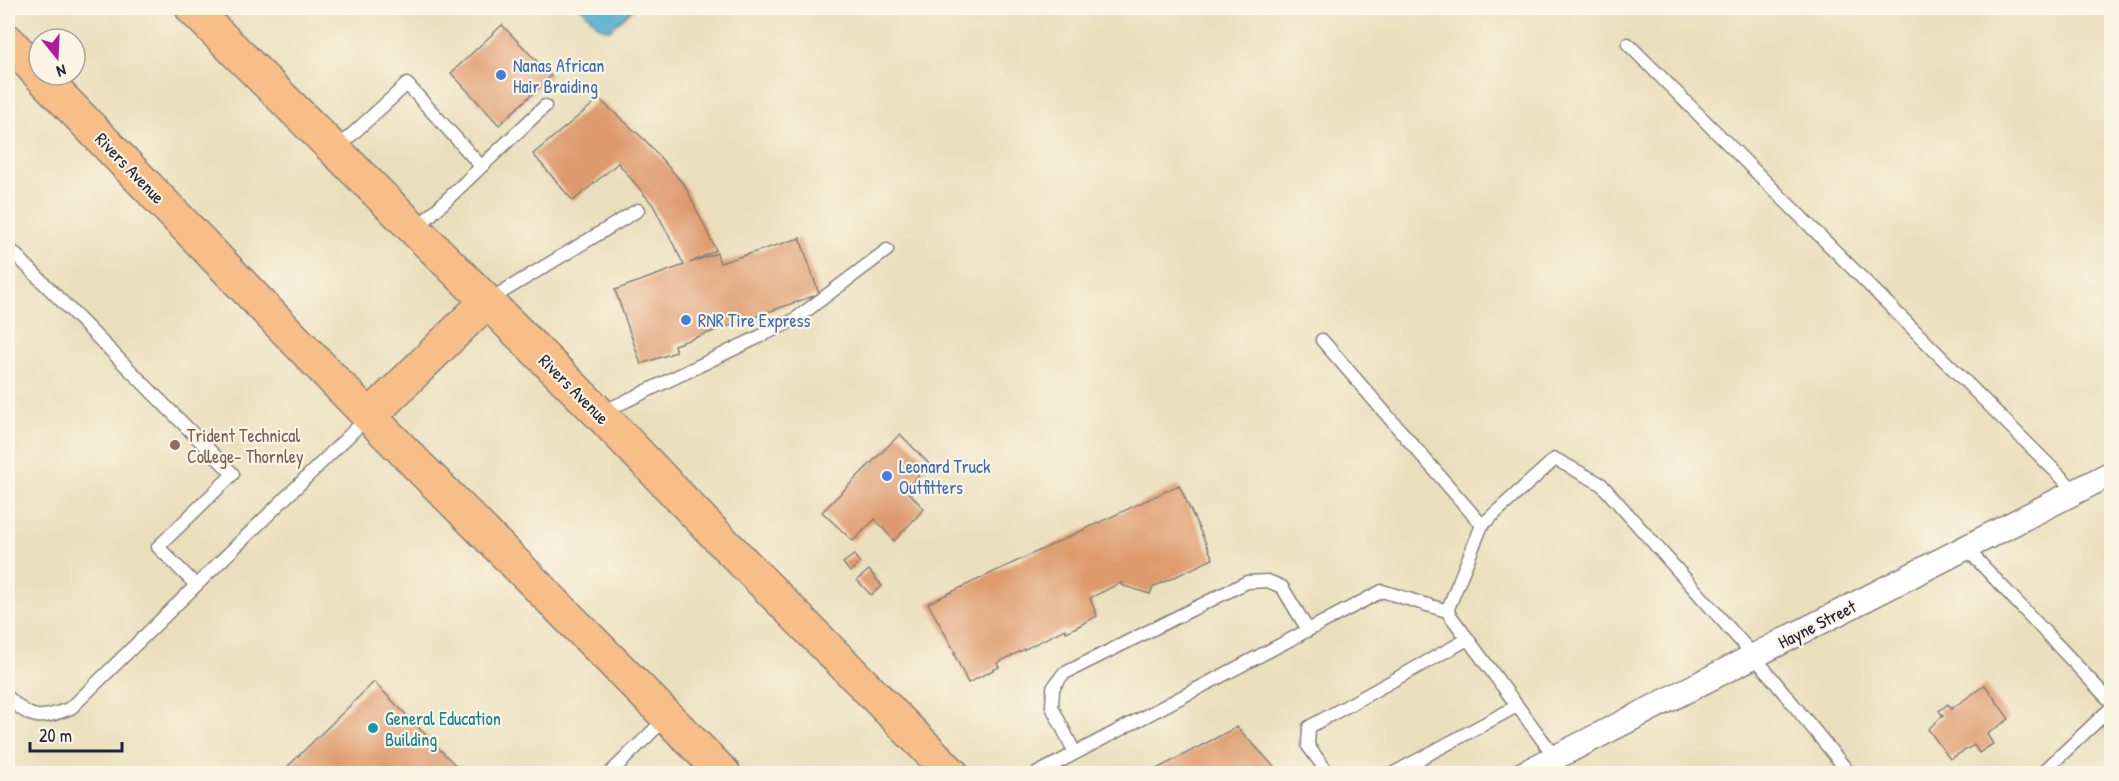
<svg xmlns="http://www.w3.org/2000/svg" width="2119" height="781" font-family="'Patrick Hand',sans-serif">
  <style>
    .water { fill: #52afd0; stroke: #3a6886; stroke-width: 1.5 }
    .building { fill: #de9a6c }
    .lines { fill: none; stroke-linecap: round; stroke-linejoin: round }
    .lane-casing { stroke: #86807c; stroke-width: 15 }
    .street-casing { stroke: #86807c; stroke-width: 27 }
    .primary-casing { stroke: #86807c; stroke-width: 36 }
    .lane { stroke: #fff; stroke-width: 12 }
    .street { stroke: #fff; stroke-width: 24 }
    .primary { stroke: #f7be87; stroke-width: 33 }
    .shop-dot { fill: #3f7fe0; stroke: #fcf5e5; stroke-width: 2 }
    .education-dot { fill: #8d6e63; stroke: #fcf5e5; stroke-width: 2 }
    .culture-dot { fill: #0f9aa8; stroke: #fcf5e5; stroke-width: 2 }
    .labels { text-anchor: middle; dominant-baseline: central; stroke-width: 4.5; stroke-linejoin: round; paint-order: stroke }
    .shop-label { font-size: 18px; fill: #366cbe; stroke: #fcf5e5; text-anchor: start }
    .street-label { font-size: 18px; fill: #22223b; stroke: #fcf5e5 }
    .education-label { font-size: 18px; fill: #785e54; stroke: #fcf5e5; text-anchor: start }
    .culture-label { font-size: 18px; fill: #0d838f; stroke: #fcf5e5; text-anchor: start }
  </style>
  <rect width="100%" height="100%" fill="#fcf5e5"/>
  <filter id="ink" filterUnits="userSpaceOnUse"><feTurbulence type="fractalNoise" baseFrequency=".0167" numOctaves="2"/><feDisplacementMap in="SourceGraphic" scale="12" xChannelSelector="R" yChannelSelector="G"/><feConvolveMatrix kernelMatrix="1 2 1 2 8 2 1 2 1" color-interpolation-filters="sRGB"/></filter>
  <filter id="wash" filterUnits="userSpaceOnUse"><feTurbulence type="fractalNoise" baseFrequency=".008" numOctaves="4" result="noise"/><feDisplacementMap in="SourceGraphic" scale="24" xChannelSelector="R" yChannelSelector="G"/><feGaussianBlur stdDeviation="1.35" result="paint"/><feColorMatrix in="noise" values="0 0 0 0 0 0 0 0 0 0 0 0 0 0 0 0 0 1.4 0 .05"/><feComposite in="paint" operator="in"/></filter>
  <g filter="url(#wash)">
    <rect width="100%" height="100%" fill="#eadfbc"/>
    <polygon class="water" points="581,8 634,8 610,30 600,27"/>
    <g id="blocks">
      <g class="building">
        <polygon points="502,25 551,76 499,125 451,73"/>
        <polygon points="599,99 645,140 685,186 716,250 690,263 717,253 720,263 800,238 819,294 674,345 676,352 641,364 615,290 684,265 653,205 618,163 573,201 533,154"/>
        <polygon points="900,434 930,465 905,488 924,509 894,541 875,519 853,541 822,512"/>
        <polygon points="1179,485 1213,559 1153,587 1150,594 1121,585 1122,582 1090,598 1097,616 1071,630 1066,632 1065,629 997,663 999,667 968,683 954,654 956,654 928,603"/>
        <polygon points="854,555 860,563 850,572 843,563"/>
        <polygon points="869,570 882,586 871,595 857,580"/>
        <polygon points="374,682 464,774 280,774"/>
        <polygon points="1985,685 2009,719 1987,734 1993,744 1979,753 1974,745 1950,759 1928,729 1943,716 1939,711 1948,704 1951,709"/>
        <polygon points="1237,727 1281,774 1147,774"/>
      </g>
    </g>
  </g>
  <g filter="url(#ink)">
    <use href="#blocks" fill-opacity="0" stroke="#86807c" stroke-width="1.5"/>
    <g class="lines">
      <g class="lane-casing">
        <g id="lane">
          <polyline points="1628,44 2076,492"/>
          <polyline points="335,150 407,84 481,166"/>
          <polyline points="416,229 545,106"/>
          <polyline points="8,247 233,474 158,547 196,585"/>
          <polyline points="489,300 638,210"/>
          <polyline points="1322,340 1482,525 1555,459 1601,484 1754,656 1850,774"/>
          <polyline points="601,413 794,320 887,250"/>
          <polyline points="1482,525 1447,611 1555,757"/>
          <polyline points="1966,548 2112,703"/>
          <path d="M8 697C32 721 40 720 71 708L369 416"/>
          <polyline points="1075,753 1052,707 1053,688 1063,674 1247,582 1268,581 1282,587 1308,630"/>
          <polyline points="609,774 667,717"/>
          <polyline points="1036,774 1382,591 1447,611"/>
          <polyline points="1329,774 1308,746 1309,727 1468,639"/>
          <polyline points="1392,774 1517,706"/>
          <polyline points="2041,774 2112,707"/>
        </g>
      </g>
      <g class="street-casing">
        <polyline id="street" points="1523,774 2112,473"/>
      </g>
      <g class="primary-casing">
        <g id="primary">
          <polyline points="192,8 600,414 716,535 952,774"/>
          <polyline points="8,41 39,74"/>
          <polyline points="40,75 354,401 724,774"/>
          <polyline points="370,416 486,302"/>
        </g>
      </g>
      <use href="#lane" class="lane"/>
      <use href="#street" class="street"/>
      <use href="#primary" class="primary"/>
    </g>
  </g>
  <g class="shop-dot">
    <circle cx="501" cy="75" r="6"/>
    <circle cx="686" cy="320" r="6"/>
    <circle cx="887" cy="476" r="6"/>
  </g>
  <circle class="education-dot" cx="175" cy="445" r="6"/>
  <circle class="culture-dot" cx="373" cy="728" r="6"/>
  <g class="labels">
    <g class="shop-label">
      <text x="513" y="65">Nanas African<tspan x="513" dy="21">Hair Braiding</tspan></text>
      <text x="698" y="320">RNR Tire Express</text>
      <text x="899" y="466">Leonard Truck<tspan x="899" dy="21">Outfitters</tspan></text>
    </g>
    <g class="street-label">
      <text transform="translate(130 168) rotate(46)">Rivers Avenue</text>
      <text transform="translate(574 389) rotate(45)">Rivers Avenue</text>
      <text transform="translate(1817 624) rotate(-27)">Hayne Street</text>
    </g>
    <g class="education-label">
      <text x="187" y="435">Trident Technical<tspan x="187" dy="21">College- Thornley</tspan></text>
    </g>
    <g class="culture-label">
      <text x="385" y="718">General Education<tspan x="385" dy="21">Building</tspan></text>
    </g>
  </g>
  <rect width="2119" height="781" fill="none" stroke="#fcf5e5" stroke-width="30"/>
  <g transform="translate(57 57) rotate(162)"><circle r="28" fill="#fcf5e5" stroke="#a5a1a1" stroke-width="1.5"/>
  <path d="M0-4.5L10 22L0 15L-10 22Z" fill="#b5179e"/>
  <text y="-9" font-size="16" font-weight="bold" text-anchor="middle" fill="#22223b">N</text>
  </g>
  <path d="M30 742v9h92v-9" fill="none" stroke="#22223b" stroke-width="3"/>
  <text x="39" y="742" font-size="18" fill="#22223b" stroke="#fcf5e5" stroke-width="4.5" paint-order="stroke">20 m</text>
</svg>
